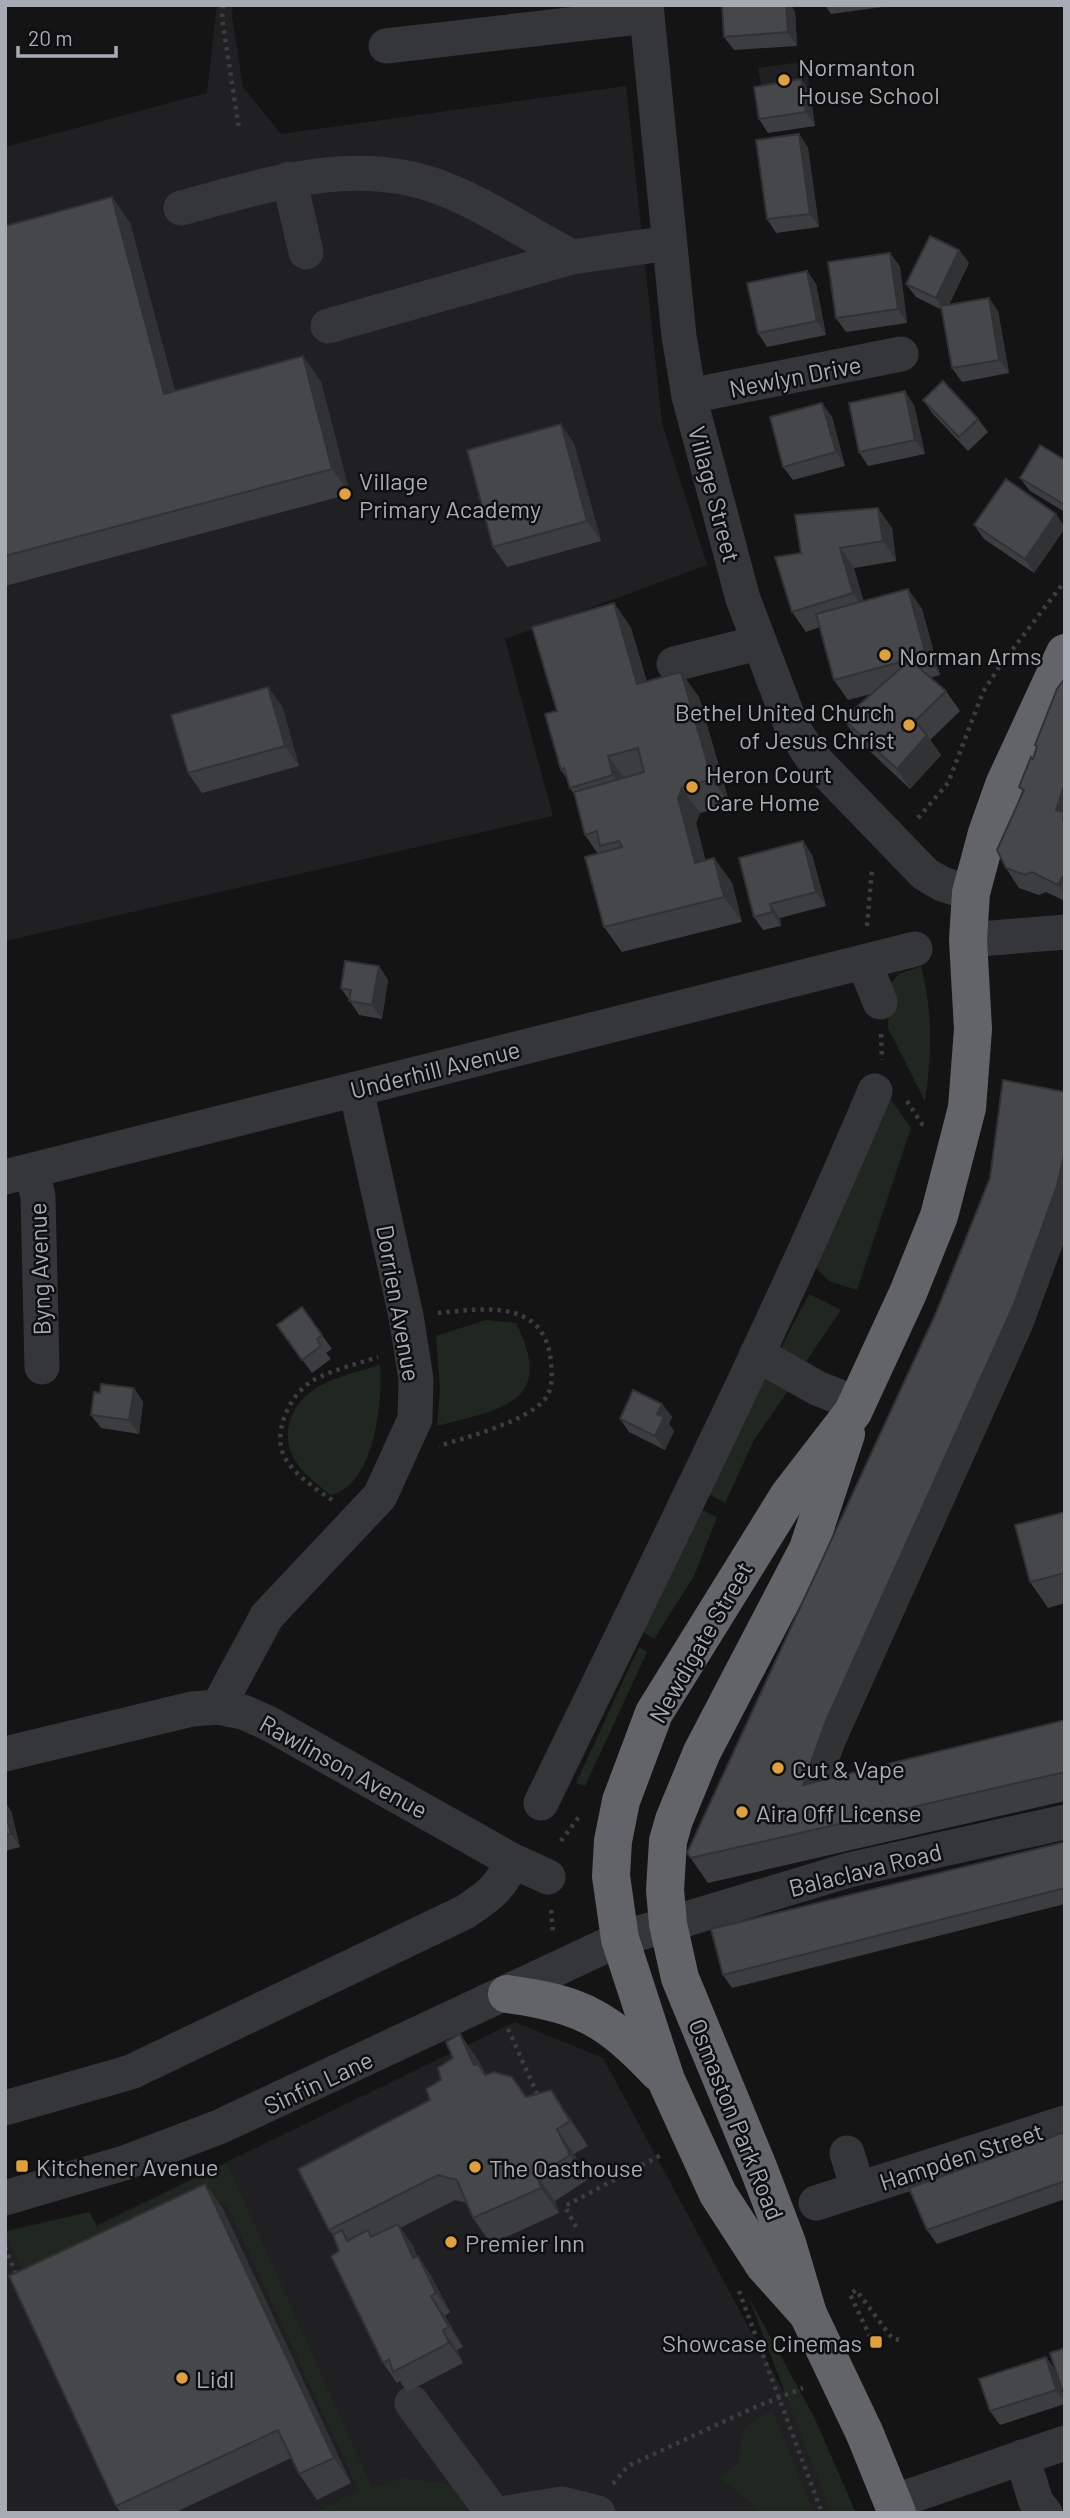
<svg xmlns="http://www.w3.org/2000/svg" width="1070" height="2518" font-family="Barlow,sans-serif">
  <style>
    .built { fill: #202022 }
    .green { fill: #202721 }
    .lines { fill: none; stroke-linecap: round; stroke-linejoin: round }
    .path { stroke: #3b3d40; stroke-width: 4.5; stroke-dasharray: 3.5 5; stroke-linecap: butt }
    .minor { stroke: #35363a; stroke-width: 35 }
    .highway { stroke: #62646a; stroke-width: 38 }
    .wall { fill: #3c3d40 }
    .shaded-wall { fill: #313234 }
    .building { fill: #46474a; stroke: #313234; stroke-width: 2 }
    .poi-dot { fill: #dea043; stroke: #0f0f10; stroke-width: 2.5 }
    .labels { text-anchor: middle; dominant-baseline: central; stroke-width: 5; stroke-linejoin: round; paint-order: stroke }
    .poi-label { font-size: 24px; fill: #a7acb4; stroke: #0f0f10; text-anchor: start }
    .street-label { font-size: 24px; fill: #a7acb4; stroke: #0f0f10 }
  </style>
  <rect width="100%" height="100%" fill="#141415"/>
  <g class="built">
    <polygon points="217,5 233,5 232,16 243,87 281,134 626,86 662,423 707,565 505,639 553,816 5,941 5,147 207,93"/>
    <polygon points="806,61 810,93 764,100 758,68"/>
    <polygon points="515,2022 603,2058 849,2513 5,2513 5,2231 89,2212 97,2225"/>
  </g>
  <g class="green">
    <path d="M921 966C933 1013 932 1054 925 1101L888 1028 890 984 899 974Z"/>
    <polygon points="882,1087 911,1128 857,1290 829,1281 814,1266"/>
    <polygon points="809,1294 841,1310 801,1369 783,1358 782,1346"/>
    <path d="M486 1320 516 1323C556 1403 502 1409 437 1426L440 1388 436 1336Z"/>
    <path d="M380 1365C383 1403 374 1487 330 1495 319 1485 306 1476 298 1465 289 1452 286 1439 289 1424 300 1383 344 1376 380 1365Z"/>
    <polygon points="757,1373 792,1385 754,1440 725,1503 707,1493"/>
    <polygon points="700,1509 717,1517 694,1576 654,1639 643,1632"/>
    <polygon points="639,1647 647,1652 585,1786 576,1783"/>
    <polygon points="227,2163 372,2488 404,2478 474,2488 472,2507 456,2513 313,2513 359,2491 225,2201 50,2282 30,2285 5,2232 89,2212 97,2227"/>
    <polygon points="748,2296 815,2419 856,2513 831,2513"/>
    <polygon points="772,2410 814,2513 763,2513 719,2477 738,2463 744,2428"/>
  </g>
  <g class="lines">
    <g class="path">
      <polyline points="223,5 222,18 239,129"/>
      <polyline points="918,818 948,783 983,692 999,667 1065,581"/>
      <polyline points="867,926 872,869"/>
      <polyline points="881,1034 882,1060"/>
      <polyline points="907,1101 922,1124 928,1125"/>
      <path d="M438 1313C486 1308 545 1299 551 1362 552 1374 553 1389 545 1399 526 1422 467 1437 439 1446"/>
      <path d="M332 1500C317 1490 298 1477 287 1461 270 1437 288 1396 312 1381 331 1370 357 1364 378 1357"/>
      <polyline points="561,1841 581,1814"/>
      <polyline points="551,1910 553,1933"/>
      <polyline points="508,2029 539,2098"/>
      <polyline points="576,2227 565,2206 663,2154"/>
      <polyline points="5,2247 17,2277"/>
      <polyline points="739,2291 822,2513"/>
      <polyline points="874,2345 850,2294 856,2290 892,2338 899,2340"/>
      <polyline points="613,2484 628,2466 753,2408 803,2388"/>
    </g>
    <g class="minor">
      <polyline points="646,5 679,336 689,396 743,599 791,725 811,756 925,874 942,884 971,893"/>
      <polyline points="386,46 647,16"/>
      <polyline points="289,179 306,252"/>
      <path d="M181 208C267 185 356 154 444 189 488 206 529 235 572 257"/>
      <polyline points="328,326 572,257 669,243"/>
      <polyline points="689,396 901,354"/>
      <polyline points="674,664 758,643"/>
      <polyline points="968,940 1065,932"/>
      <polyline points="864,962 880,1002"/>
      <polyline points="32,1171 38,1197 42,1367"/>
      <polyline points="5,1177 915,949"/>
      <polyline points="757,1354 817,1388 857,1404"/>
      <polyline points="218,1707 267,1616 380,1496 415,1419 416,1379 406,1316 356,1089"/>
      <polyline points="5,1754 192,1709 218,1707 243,1712 268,1723 511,1860 548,1877"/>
      <path d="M541 1803C655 1567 773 1332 875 1091"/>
      <path d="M5 2108 131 2072 465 1912C486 1898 504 1886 511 1860"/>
      <polyline points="847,2153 858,2189"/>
      <polyline points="5,2198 124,2163 219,2127 620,1939 849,1870 1065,1822"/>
      <polyline points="816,2203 1065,2123"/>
      <polyline points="412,2403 493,2513"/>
      <polyline points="1022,2457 1036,2502 1045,2513"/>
      <polyline points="893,2502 1065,2443"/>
      <polyline points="507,2513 562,2504 598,2513"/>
    </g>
    <g class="highway">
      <polyline points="846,1434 808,1549 702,1752 674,1820 668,1841 665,1890 668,1924 680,1978 758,2167 787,2243 808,2314 865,2434 897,2513"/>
      <path d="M507 1994C582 2004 608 2019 659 2073"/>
      <polyline points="808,2314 764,2265 718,2194 666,2080 620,1939 611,1876 613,1841 621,1801 654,1713 789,1495 853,1412 908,1293 939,1216 967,1108 973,1029 968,940 971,893 987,833 1004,785 1065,653"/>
    </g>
  </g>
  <g class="wall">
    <polygon points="722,5 791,5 795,12 797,46 734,50 724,37"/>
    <polygon points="825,5 890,5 890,6 831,14"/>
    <polygon points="801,79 810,93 815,126 768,133 759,119"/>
    <polygon points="799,134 808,148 819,227 776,233 767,219"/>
    <polygon points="112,197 130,223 175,391 303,356 321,382 350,494 5,586 5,226"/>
    <polygon points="959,250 969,263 949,305 989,298 998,311 1009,373 962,382 952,368 942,310 916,297 906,284"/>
    <polygon points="890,253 900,267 907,323 846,332 836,318"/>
    <polygon points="807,271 816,284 826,335 767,347 758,333"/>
    <polygon points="923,400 978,419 988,432 968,451 933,414"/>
    <polygon points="822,403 832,417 845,466 793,480 783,467"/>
    <polygon points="914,405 925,454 868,466 859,452"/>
    <polygon points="561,424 574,444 601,541 507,567 493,547"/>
    <polygon points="1065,460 1065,512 1030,491 1020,478"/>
    <polygon points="1056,514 1065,528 1034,573 984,539 974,525"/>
    <polygon points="892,528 896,561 854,568 863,601 908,589 922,609 940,675 930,678 946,691 960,711 930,740 941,755 910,789 857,739 843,719 871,694 848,700 834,680 820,627 806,632 792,612 801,553"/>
    <polygon points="614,603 631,628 647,682 699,697 730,805 700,813 696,823 705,861 714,858 732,883 742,922 622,952 604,927 598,854 585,835 575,796 570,788 567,779 561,770 557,711"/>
    <polygon points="1065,678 1065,901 1046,892 1039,895 1019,888 1006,868 1023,792 1019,787 1033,759 1037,747 1035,745"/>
    <polygon points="282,706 299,766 202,793 188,773"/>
    <polygon points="803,841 812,855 826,906 780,918 781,926 763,930 754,917"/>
    <polygon points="379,966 388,980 382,1019 359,1015 341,988"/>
    <polygon points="1065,1092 1065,1239 1032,1329 844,1747 833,1778 1065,1720 1065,1801 708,1883 687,1853"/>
    <polygon points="302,1307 332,1349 326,1353 331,1359 312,1373 277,1325"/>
    <polygon points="134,1388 143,1402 139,1434 101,1428 91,1415 100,1393"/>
    <polygon points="662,1404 672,1417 669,1424 674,1431 665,1450 629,1432 620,1419"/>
    <polygon points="1065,1512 1065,1603 1048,1608 1030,1582"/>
    <polygon points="5,1802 11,1811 20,1847 5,1851"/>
    <polygon points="1065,1842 1065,1904 732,1988 723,1975"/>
    <polygon points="460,2034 478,2060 486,2074 526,2097 568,2115 588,2146 574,2154 587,2180 555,2201 559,2213 491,2244 473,2218 467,2203 455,2200 400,2228 412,2244 417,2256 431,2276 450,2312 445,2316 463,2347 457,2350 463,2363 407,2392 400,2381 397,2383 383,2363 339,2251 333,2235 329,2230 430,2100 453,2058"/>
    <polygon points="1065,2132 1065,2199 937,2244 927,2230"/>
    <polygon points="205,2184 223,2209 351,2483 317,2500 299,2474 291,2458 174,2513 121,2513 116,2506"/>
    <polygon points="1046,2357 1056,2371 1065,2400 1065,2404 1000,2425 990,2411"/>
  </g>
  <g class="shaded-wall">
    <polygon points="786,5 791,5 795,12 797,46 788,32"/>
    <polygon points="801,79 810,93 815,126 806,112"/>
    <polygon points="799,134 808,148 819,227 810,214"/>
    <polygon points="112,197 130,223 182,419 164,394"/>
    <polygon points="959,250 969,263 945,312 936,298"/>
    <polygon points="890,253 900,267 907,323 898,309"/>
    <polygon points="807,271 816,284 826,335 817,321"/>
    <polygon points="989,298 998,311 1009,373 999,360"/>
    <polygon points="303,356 321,382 350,494 332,469"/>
    <polygon points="905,391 914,405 925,454 915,440"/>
    <polygon points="822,403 832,417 845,466 836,452"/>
    <polygon points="561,424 574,444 601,541 587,521"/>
    <polygon points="878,508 892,528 896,561 883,541"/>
    <polygon points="1056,514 1065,528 1034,573 1025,559"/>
    <polygon points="840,548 854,568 867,613 853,593"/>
    <polygon points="908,589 922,609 940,675 926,655"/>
    <polygon points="614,603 631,628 655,710 637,684"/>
    <polygon points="681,672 699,697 730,805 712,779"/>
    <polygon points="268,687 282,706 299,766 285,746"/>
    <polygon points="927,735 941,755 910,789 897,769"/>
    <polygon points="608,756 626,781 630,800 613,775"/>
    <polygon points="1065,783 1065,823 1056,810"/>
    <polygon points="682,788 700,813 696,823 713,889 695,863 678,798"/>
    <polygon points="803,841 812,855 826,906 816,892"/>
    <polygon points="714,858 732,883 742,922 724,897"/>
    <polygon points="1062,877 1065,881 1065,894 1058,885"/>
    <polygon points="770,904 780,918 781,926 772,912"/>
    <polygon points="379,966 388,980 382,1019 372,1005"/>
    <polygon points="1065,1150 1065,1239 1032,1329 844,1747 821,1810 803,1785 826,1721"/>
    <polygon points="134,1388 143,1402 139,1434 129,1420"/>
    <polygon points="662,1404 672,1417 669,1424 674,1431 665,1450 655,1436 657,1414"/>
    <polygon points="5,1802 11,1811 20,1847 11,1834 5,1811"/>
    <polygon points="460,2034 478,2060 483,2070 496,2089 474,2065"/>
    <polygon points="551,2090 568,2115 588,2146 570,2121"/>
    <polygon points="557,2129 574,2154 587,2180 570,2155"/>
    <polygon points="537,2176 555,2201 559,2213 541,2188"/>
    <polygon points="205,2184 223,2209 351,2483 334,2458"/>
    <polygon points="398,2224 412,2244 427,2278 413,2258"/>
    <polygon points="418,2256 431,2276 450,2312 436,2293"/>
    <polygon points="431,2296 445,2316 463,2347 449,2327"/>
    <polygon points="443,2330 457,2350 463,2363 449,2343"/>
    <polygon points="1046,2357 1056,2371 1065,2402 1056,2390"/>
  </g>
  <g class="building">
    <polygon points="722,5 786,5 788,32 724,37"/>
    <polygon points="801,79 806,112 759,119 754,87"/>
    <polygon points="799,134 810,214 767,219 756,140"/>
    <polygon points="112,197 164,394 303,356 332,469 5,556 5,226"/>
    <polygon points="930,236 959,250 936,298 906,284"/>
    <polygon points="890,253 898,309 836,318 828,262"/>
    <polygon points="807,271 817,321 758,333 747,283"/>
    <polygon points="989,298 999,360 952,368 941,306"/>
    <polygon points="943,381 978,419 959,437 923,400"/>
    <polygon points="905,391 915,440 859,452 849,403"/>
    <polygon points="822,403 836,452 783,467 770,417"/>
    <polygon points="561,424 587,521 493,547 467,450"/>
    <polygon points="1040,445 1065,460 1065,505 1020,478"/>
    <polygon points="1006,479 1056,514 1025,559 974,525"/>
    <polygon points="878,508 883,541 840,548 853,593 792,612 775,557 801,553 795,515"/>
    <polygon points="908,589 926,655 834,680 816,614"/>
    <polygon points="614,603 637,684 681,672 712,779 682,788 678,798 695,863 714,858 724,897 604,927 585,857 622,847 619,841 600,846 597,831 585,835 574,792 644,772 638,748 608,756 613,775 570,788 564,768 561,770 545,714 557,711 532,627"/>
    <polygon points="910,660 946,691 915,721 927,735 897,769 843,719"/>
    <polygon points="1065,678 1065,783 1056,810 1064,812 1063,820 1065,821 1065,878 1062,877 1058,885 1032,872 1025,875 1006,868 997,850 1024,790 1019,787 1031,757 1033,759 1037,746 1035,745 1057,689"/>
    <polygon points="268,687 285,746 188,773 171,715"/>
    <polygon points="803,841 816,892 770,904 772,912 754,917 739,858"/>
    <polygon points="345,961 379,966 372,1005 349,1001 351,990 341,988"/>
    <polygon points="1003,1080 1065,1092 1065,1150 1057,1186 1014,1304 826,1721 803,1785 1065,1720 1065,1772 691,1858 687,1853 936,1313 990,1178"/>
    <polygon points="302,1307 322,1335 317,1339 321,1346 302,1360 277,1325"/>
    <polygon points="101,1384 134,1388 129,1420 91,1415 94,1392 100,1393"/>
    <polygon points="633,1390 662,1404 657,1414 664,1417 655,1436 620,1419"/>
    <polygon points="1065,1512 1065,1573 1030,1582 1015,1525"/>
    <polygon points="5,1811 11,1834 5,1835"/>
    <polygon points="1065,1842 1065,1888 723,1975 711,1929"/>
    <polygon points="460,2034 474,2065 478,2064 485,2075 494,2072 512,2077 526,2097 551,2090 570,2121 557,2129 570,2155 537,2176 541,2188 473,2218 457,2180 438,2175 329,2230 298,2169 430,2100 426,2089 441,2080 438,2068 453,2058 446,2042"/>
    <polygon points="1065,2132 1065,2181 927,2230 909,2188"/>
    <polygon points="205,2184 334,2458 299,2474 278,2430 116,2506 9,2276"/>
    <polygon points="398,2224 413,2258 418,2256 436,2293 431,2296 449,2327 443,2330 449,2343 393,2372 389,2359 383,2363 331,2256 339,2251 333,2235 342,2230 347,2241 368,2230 371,2237"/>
    <polygon points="1065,2348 1065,2388 1062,2389 1050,2353"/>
    <polygon points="1046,2357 1056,2390 990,2411 979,2379"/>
  </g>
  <g class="poi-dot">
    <circle cx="784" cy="80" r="7"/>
    <circle cx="345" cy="494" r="7"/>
    <circle cx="885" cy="655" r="7"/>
    <circle cx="909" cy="725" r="7"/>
    <circle cx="692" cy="787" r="7"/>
    <circle cx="778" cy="1768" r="7"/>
    <circle cx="742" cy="1812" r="7"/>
    <rect x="15" y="2159" width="14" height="14" rx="3.5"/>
    <circle cx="475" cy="2167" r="7"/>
    <circle cx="451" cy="2242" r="7"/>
    <rect x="869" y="2335" width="14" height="14" rx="3.5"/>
    <circle cx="182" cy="2378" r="7"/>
  </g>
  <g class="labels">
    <g class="poi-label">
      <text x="798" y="66">Normanton<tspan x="798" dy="28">House School</tspan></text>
      <text x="359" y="480">Village<tspan x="359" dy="28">Primary Academy</tspan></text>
      <text x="899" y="655">Norman Arms</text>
      <text x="895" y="711" text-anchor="end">Bethel United Church<tspan x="895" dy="28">of Jesus Christ</tspan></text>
      <text x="706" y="773">Heron Court<tspan x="706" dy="28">Care Home</tspan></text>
      <text x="792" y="1768">Cut &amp; Vape</text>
      <text x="756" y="1812">Aira Off License</text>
      <text x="36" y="2166">Kitchener Avenue</text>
      <text x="489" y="2167">The Oasthouse</text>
      <text x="465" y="2242">Premier Inn</text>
      <text x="862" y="2342" text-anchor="end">Showcase Cinemas</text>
      <text x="196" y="2378">Lidl</text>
    </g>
    <g class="street-label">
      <text transform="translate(795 376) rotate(-11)">Newlyn Drive</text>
      <text transform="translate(715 494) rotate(75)">Village Street</text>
      <text transform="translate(435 1069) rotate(-14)">Underhill Avenue</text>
      <text transform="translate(39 1269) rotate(-92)">Byng Avenue</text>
      <text transform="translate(399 1303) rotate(80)">Dorrien Avenue</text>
      <text transform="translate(700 1642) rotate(-60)">Newdigate Street</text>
      <text transform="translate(344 1766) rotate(29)">Rawlinson Avenue</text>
      <text transform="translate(865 1869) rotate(-14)">Balaclava Road</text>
      <text transform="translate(318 2082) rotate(-25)">Sinfin Lane</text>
      <text transform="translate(737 2119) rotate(68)">Osmaston Park Road</text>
      <text transform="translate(961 2156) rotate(-18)">Hampden Street</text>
    </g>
  </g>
  <rect width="1070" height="2518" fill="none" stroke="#a7acb4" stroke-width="14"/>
  <path d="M18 46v10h98v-10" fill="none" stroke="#a7acb4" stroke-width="3.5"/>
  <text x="28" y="46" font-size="21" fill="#a7acb4" stroke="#0f0f10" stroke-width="5" paint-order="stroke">20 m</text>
</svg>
